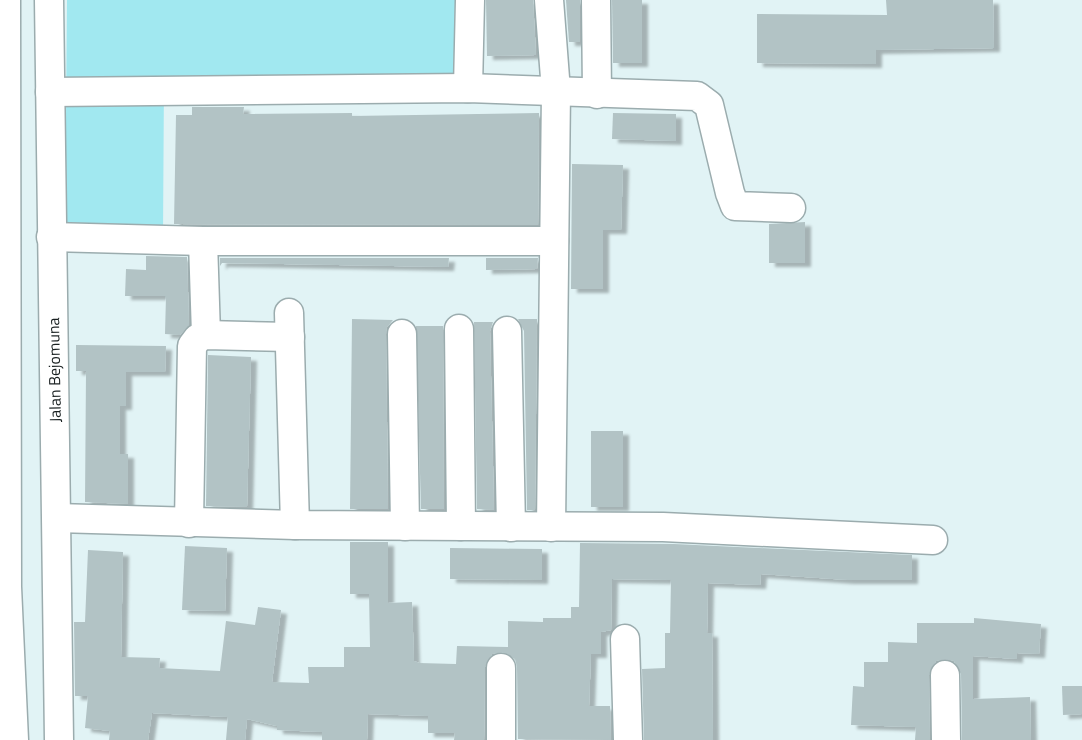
<svg xmlns="http://www.w3.org/2000/svg" width="1082" height="740" font-family="'Titillium Web',sans-serif">
  <style>
    .green { fill: #a1e8f0 }
    .building { fill: #b2c3c5; filter: url(#shadow) }
    .lines { fill: none; stroke-linecap: round; stroke-linejoin: round }
    .minor-casing { stroke: #9bacae; stroke-width: 31 }
    .minor { stroke: #fff; stroke-width: 28 }
    .labels { text-anchor: middle; dominant-baseline: central; stroke-width: 4.5; stroke-linejoin: round; paint-order: stroke }
    .street-label { font-size: 16px; fill: #192021; stroke: #fff }
  </style>
  <defs>
    <filter id="shadow"><feDropShadow dx="6" dy="4" stdDeviation="1.5" flood-color="#0004"/></filter>
  </defs>
  <rect width="100%" height="100%" fill="#e1f3f5"/>
  <polygon class="green" points="67,0 455,0 454,78 164,77 163,236 65,236"/>
  <g class="building">
    <polygon points="486,0 533,0 536,55 487,56"/>
    <polygon points="566,0 580,0 580,42 569,42"/>
    <polygon points="612,0 642,0 642,63 613,63"/>
    <polygon points="886,0 993,0 994,48 876,50 876,64 757,63 757,14 887,15"/>
    <polygon points="192,107 244,107 243,114 352,113 352,116 539,113 538,225 174,224 176,115 192,115"/>
    <polygon points="613,113 676,114 676,141 612,139"/>
    <polygon points="572,164 623,165 621,230 603,230 603,289 571,289"/>
    <polygon points="805,222 805,263 769,263 769,224"/>
    <polygon points="146,256 187,257 189,325 180,335 165,334 166,296 125,296 126,269 146,270"/>
    <polygon points="220,258 449,258 448,267 222,263 220,266"/>
    <polygon points="486,258 538,258 537,269 486,270"/>
    <polygon points="352,319 393,320 387,327 386,334 388,509 350,509"/>
    <polygon points="518,319 537,319 535,510 527,510 524,331"/>
    <polygon points="474,322 493,322 490,331 494,510 477,509"/>
    <polygon points="416,326 443,326 444,509 421,509"/>
    <polygon points="76,345 166,346 165,372 126,372 126,406 120,406 120,454 128,454 128,504 85,502 86,371 76,371"/>
    <polygon points="208,355 251,357 247,507 206,506"/>
    <rect x="591" y="431" width="32" height="76"/>
    <polygon points="350,542 388,542 388,603 412,602 414,661 419,663 456,664 457,646 508,647 508,621 543,622 543,618 571,618 571,607 579,607 580,543 674,544 912,555 912,580 848,580 761,574 760,585 708,583 707,633 712,633 713,740 644,740 642,669 665,668 665,633 670,633 671,580 612,579 611,630 601,632 601,654 591,654 589,706 610,706 611,740 518,739 517,667 515,659 502,652 492,654 485,667 484,740 454,740 455,733 428,733 428,716 368,714 367,740 322,740 322,732 277,730 277,726 247,719 245,740 226,740 228,717 152,713 148,740 109,740 110,731 85,728 88,696 75,696 74,622 85,622 88,550 123,552 121,657 160,658 159,668 220,671 226,621 255,625 258,607 281,610 272,682 309,683 308,667 344,667 344,647 370,647 369,594 350,594"/>
    <polygon points="185,546 227,548 225,611 182,610"/>
    <polygon points="450,548 542,549 542,580 450,579"/>
    <polygon points="974,618 1041,624 1039,654 1017,653 1017,659 973,656 973,699 1030,697 1031,740 962,740 961,674 954,661 945,659 936,661 929,675 930,740 915,740 916,727 851,725 853,686 864,687 864,662 888,662 888,642 917,643 917,623 974,623"/>
    <polygon points="1062,686 1082,686 1082,714 1063,715"/>
  </g>
  <g class="lines">
    <g class="minor-casing">
      <g id="minor">
        <polyline points="6,0 7,587 14,740"/>
        <polyline points="49,0 59,740"/>
        <polyline points="549,0 556,91 551,527"/>
        <polyline points="596,0 597,94"/>
        <polyline points="468,88 470,0"/>
        <polyline points="50,92 468,88 697,96 709,105 730,193 735,206 791,208"/>
        <polyline points="51,237 203,241 554,241"/>
        <polyline points="203,241 206,335"/>
        <polyline points="289,313 295,525"/>
        <polyline points="459,329 461,526"/>
        <polyline points="507,331 511,527"/>
        <polyline points="402,334 405,526"/>
        <polyline points="57,518 295,525 663,527 933,540"/>
        <polyline points="189,523 192,346 198,338 206,335 290,337"/>
        <polyline points="625,639 628,740"/>
        <polyline points="501,668 501,740"/>
        <polyline points="945,675 946,740"/>
      </g>
    </g>
    <use href="#minor" class="minor"/>
  </g>
  <g class="labels">
    <g class="street-label">
      <text transform="translate(54 370) rotate(-91)">Jalan Bejomuna</text>
    </g>
  </g>
</svg>
